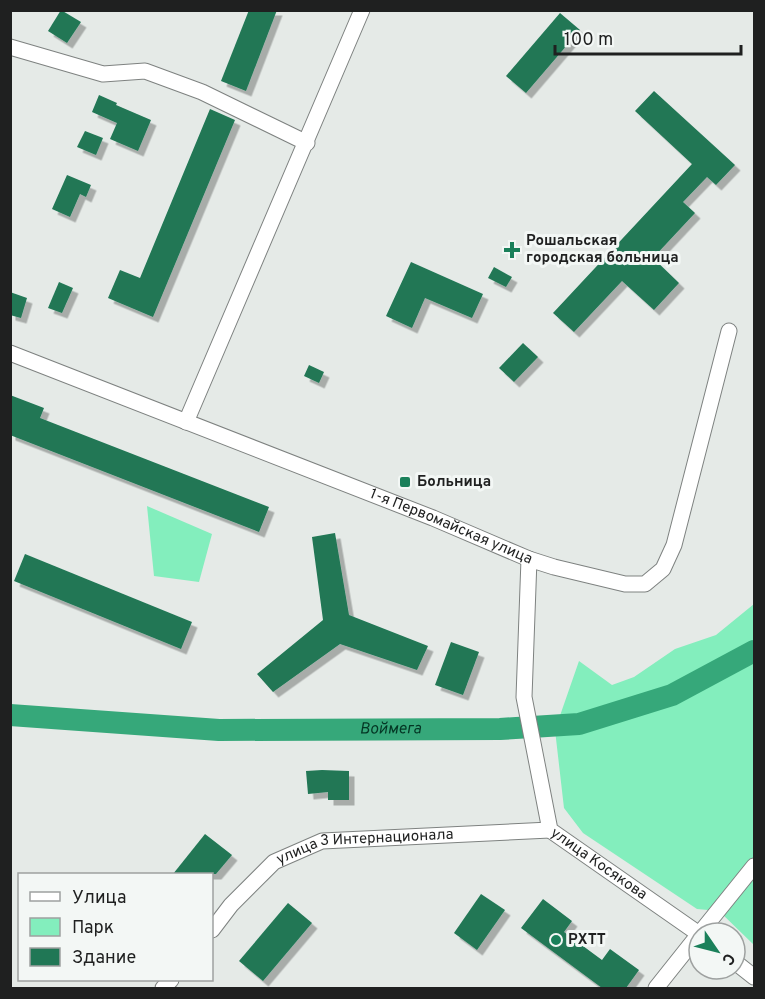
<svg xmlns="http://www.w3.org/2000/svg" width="765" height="999" font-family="Overpass,sans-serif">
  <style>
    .green { fill: #83eebd }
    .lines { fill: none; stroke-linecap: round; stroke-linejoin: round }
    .river { stroke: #36a87a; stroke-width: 22 }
    .building { fill: #207755; filter: url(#shadow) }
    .minor-casing { stroke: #7e8280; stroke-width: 17 }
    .minor { stroke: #fff; stroke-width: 15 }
    .poi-dot { fill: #1a805a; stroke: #f3f7f5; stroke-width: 2 }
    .labels { text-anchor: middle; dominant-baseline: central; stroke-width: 6; stroke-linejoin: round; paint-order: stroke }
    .poi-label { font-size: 15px; font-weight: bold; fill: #1f2020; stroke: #f3f7f5; text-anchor: start }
    .street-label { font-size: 15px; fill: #1f2020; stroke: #f3f7f5 }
    .water-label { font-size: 16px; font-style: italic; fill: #043624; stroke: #f3f7f5 }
  </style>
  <defs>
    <filter id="shadow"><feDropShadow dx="5.5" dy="5.5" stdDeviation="0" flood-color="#0004"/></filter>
  </defs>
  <rect width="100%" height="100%" fill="#e5eae7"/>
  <g class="green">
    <polygon points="147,506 212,534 199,582 154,576"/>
    <polygon points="754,604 754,945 719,911 697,909 583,833 564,808 555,730 579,661 612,685 634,677 675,649 716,635"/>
  </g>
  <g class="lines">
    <path class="river" id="s1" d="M10 715 219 730 500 729 579 724 672 695 754 651"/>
  </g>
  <g class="building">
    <polygon points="61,10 81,22 67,43 48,31"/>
    <polygon points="249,10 277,10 246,91 221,81"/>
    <polygon points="560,13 580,30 526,93 506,76"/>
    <polygon points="654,91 735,165 716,185 707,177 683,202 695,213 653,258 679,283 654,310 622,281 574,332 553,313 692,164 635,111"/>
    <polygon points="99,95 117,103 116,105 151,120 138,151 110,139 117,123 92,112"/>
    <polygon points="210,109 235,120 153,317 108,298 120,270 140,278"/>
    <polygon points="85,131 103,138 96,155 77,147"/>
    <polygon points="67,175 91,185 86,197 80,194 70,217 52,209"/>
    <polygon points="411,262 483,294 472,318 425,298 412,328 386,316"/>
    <polygon points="494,267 512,277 506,287 488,278"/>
    <polygon points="59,282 73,288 62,313 48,308"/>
    <polygon points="10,292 27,298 21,318 10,315"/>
    <polygon points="523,343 538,357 514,382 499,368"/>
    <polygon points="309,365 324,372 319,383 304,376"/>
    <polygon points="10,395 44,408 40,418 269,507 259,532 10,435"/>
    <polygon points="335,533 349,615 428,646 417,670 340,644 273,692 257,674 323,620 312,537"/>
    <polygon points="25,554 192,622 181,649 14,581"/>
    <polygon points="451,642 479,652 463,695 435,685"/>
    <polygon points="322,770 349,771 349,800 328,800 328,792 308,794 306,771"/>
    <polygon points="205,834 232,855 216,874 173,874"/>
    <polygon points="481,894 505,910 477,950 454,933"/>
    <polygon points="543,899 572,921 564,932 602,960 610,949 639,970 626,988 602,988 521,928"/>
    <polygon points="288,903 312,923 263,981 239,961"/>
  </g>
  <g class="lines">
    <g class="minor-casing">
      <g id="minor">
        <polyline points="10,47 103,74 145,71 202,92 307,143"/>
        <path id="s2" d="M10 353 433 518 529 559 554 567 625 584H645L663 569 674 545 729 331"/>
        <polyline points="186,422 362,10"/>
        <path id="s3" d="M529 559 524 697 550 830 699 934"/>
        <path id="s4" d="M212 930 231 905 274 862 322 841 550 830"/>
        <polyline points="700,933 754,866"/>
        <polyline points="735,962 754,977"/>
        <polyline points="163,988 171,980"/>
        <polyline points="656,988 699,934"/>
      </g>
    </g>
    <use href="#minor" class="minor"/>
  </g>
  <g class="poi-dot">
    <path d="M509 241h6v6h6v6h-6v6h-6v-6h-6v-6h6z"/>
    <rect x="399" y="476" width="12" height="12" rx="3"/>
    <circle cx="556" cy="940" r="6"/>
  </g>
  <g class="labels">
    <g class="poi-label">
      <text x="526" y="241">Рошальская<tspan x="526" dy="17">городская больница</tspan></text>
      <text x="417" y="482">Больница</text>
      <text x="568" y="940">РХТТ</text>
    </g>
    <g class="street-label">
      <text stroke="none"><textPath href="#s2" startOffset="474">1-я Первомайская улица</textPath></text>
      <text stroke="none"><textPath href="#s4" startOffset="186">улица 3 Интернационала</textPath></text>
      <text stroke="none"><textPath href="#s3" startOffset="333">улица Косякова</textPath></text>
    </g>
    <g class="water-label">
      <text stroke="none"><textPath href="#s1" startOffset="381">Воймега</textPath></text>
    </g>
  </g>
  <rect width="765" height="999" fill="none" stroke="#1f2020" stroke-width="24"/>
  <rect x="18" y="873" width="195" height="108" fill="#f3f7f5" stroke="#9ea1a0" stroke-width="1.5"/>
  <rect x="30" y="892" width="30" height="9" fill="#ffffff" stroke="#9ea1a0" stroke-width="1.5"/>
  <text x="72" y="903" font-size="18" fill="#1f2020">Улица</text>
  <rect x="30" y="918" width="30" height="18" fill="#83eebd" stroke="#9ea1a0" stroke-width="1.5"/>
  <text x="72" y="933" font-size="18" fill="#1f2020">Парк</text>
  <rect x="30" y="948" width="30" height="18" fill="#207755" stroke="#9ea1a0" stroke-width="1.5"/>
  <text x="72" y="963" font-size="18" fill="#1f2020">Здание</text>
  <g transform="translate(717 951) rotate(125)"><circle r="28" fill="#f3f7f5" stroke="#9ea1a0" stroke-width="1.5"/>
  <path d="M0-4.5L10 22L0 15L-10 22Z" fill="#1a805a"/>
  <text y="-9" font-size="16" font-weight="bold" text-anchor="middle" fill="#1f2020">С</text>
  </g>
  <path d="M555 45v9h186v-9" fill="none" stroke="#1f2020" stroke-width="3"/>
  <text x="564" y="45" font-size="18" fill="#1f2020" stroke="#f3f7f5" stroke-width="4.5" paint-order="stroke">100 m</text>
</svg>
